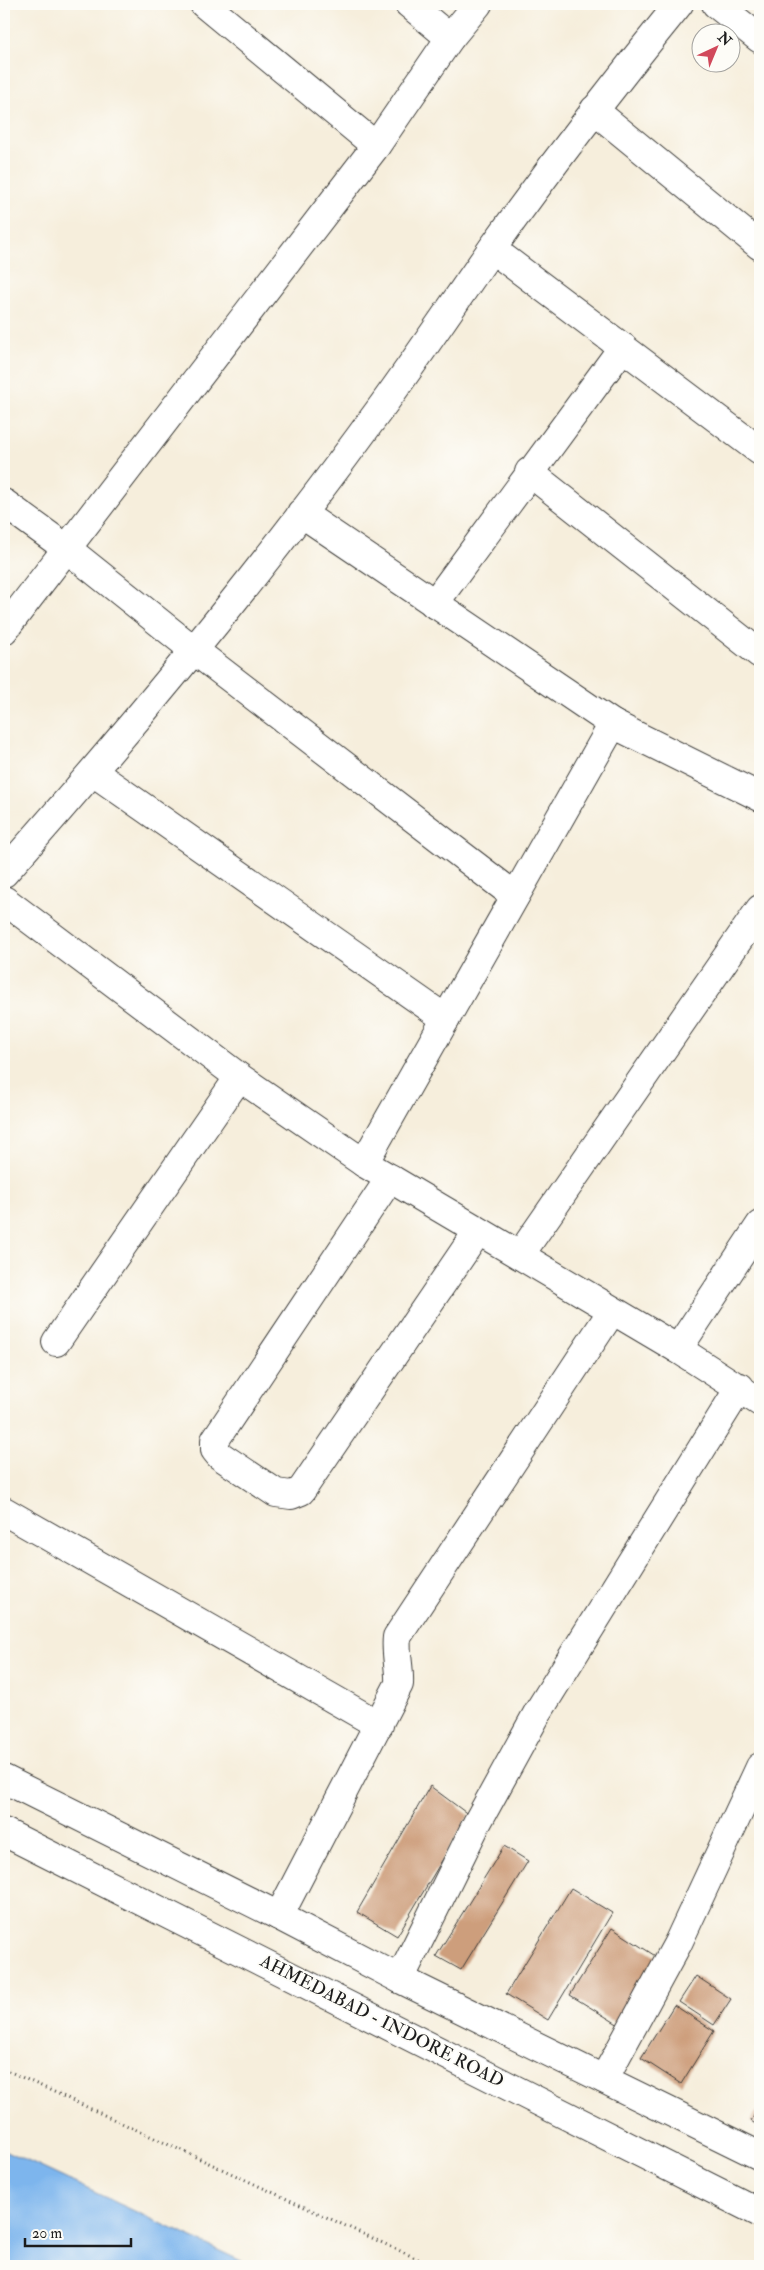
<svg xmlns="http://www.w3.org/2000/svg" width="764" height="2270" font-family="'IM FELL Double Pica',serif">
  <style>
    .water { fill: #7db5ed; stroke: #4c6884 }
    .building { fill: #cd9e7b }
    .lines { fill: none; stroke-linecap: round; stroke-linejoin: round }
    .minor-casing { stroke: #3d3c39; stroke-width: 30 }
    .highway-casing { stroke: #3d3c39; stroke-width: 30 }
    .path { stroke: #3d3c39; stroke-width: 3; stroke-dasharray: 1 4; stroke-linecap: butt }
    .minor { stroke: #fff; stroke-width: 28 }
    .highway { stroke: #fff; stroke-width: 28 }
    .labels { text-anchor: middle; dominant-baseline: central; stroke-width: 4; stroke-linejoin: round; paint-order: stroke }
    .street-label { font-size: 18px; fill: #1c1c1c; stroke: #fdfcf7 }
  </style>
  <rect width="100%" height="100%" fill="#fdfcf7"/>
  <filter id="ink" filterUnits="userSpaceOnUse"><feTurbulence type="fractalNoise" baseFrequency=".02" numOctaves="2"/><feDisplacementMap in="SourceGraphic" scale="10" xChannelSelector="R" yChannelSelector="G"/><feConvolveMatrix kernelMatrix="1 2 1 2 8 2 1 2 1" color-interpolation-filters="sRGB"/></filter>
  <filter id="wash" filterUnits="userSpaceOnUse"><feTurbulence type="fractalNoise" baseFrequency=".0096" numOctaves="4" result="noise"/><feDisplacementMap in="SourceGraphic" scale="20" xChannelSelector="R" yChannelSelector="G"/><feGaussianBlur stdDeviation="1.12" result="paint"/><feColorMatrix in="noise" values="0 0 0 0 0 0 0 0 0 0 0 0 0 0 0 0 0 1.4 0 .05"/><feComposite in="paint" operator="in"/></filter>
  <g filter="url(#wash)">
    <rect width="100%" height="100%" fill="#f6eedc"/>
    <polygon class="water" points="4,2150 252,2266 4,2266"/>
    <g id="blocks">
      <g class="building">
        <polygon points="430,1786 469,1815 397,1936 357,1912"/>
        <polygon points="504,1846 528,1861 461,1970 436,1956"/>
        <polygon points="571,1888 612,1913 548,2020 506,1994"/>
        <polygon points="612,1928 660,1959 619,2025 570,1995"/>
        <polygon points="696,1976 731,1999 714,2025 679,2002"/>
        <polygon points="674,2005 714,2031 681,2084 641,2058"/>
        <polygon points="760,2105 760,2127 751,2121"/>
      </g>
    </g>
  </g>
  <g filter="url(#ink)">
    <use href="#blocks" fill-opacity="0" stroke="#3d3c39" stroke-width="1"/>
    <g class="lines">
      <g class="minor-casing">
        <g id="minor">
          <polyline points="204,4 376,146"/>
          <polyline points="409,4 450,38"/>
          <polyline points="716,4 760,39"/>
          <polyline points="594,110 760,246"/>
          <polyline points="492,249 760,451"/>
          <polyline points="529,472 760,654"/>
          <polyline points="4,503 66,548 195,651 515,896"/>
          <polyline points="301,513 613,724"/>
          <polyline points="434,604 623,347"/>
          <polyline points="4,630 376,146 450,38 478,4"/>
          <polyline points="93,772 446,1019"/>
          <path d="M4 873C136 724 263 570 380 409 418 357 454 303 491 250 551 166 614 84 679 4"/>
          <polyline points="4,900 239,1077 364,1163 678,1349 760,1225"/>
          <polyline points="364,1163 613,724 760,797"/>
          <polyline points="390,1178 215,1440 215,1450 219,1455 276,1493 291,1495 301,1491 478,1231"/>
          <polyline points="520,1255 760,909"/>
          <polyline points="56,1342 239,1077"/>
          <polyline points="678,1349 760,1402"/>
          <polyline points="4,1511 379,1725"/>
          <path d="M279 1916 399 1684C400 1668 395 1653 397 1637L612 1311"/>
          <polyline points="400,1979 477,1823 538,1712 740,1387"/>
          <polyline points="604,2079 678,1943 760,1767"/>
        </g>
      </g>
      <g class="highway-casing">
        <g id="highway">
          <polyline points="4,1779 279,1916 400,1979 760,2156"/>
          <polyline points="4,1832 760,2213"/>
        </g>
      </g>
      <polyline class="path" points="4,2069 433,2266"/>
      <use href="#minor" class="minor"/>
      <use href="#highway" class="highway"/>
    </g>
  </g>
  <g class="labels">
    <g class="street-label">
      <text transform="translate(382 2021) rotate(27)">AHMEDABAD - INDORE ROAD</text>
    </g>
  </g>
  <rect width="764" height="2270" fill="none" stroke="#fdfcf7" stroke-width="20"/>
  <g transform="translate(716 48) rotate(44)"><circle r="24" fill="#fdfcf7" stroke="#a3a29f"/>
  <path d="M0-4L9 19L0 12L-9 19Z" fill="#d1495b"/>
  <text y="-8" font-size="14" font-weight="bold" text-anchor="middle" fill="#1c1c1c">N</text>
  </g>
  <path d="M25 2238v8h106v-8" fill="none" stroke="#1c1c1c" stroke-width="2.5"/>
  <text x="32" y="2238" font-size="15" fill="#1c1c1c" stroke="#fdfcf7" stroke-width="4" paint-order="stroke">20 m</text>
</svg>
